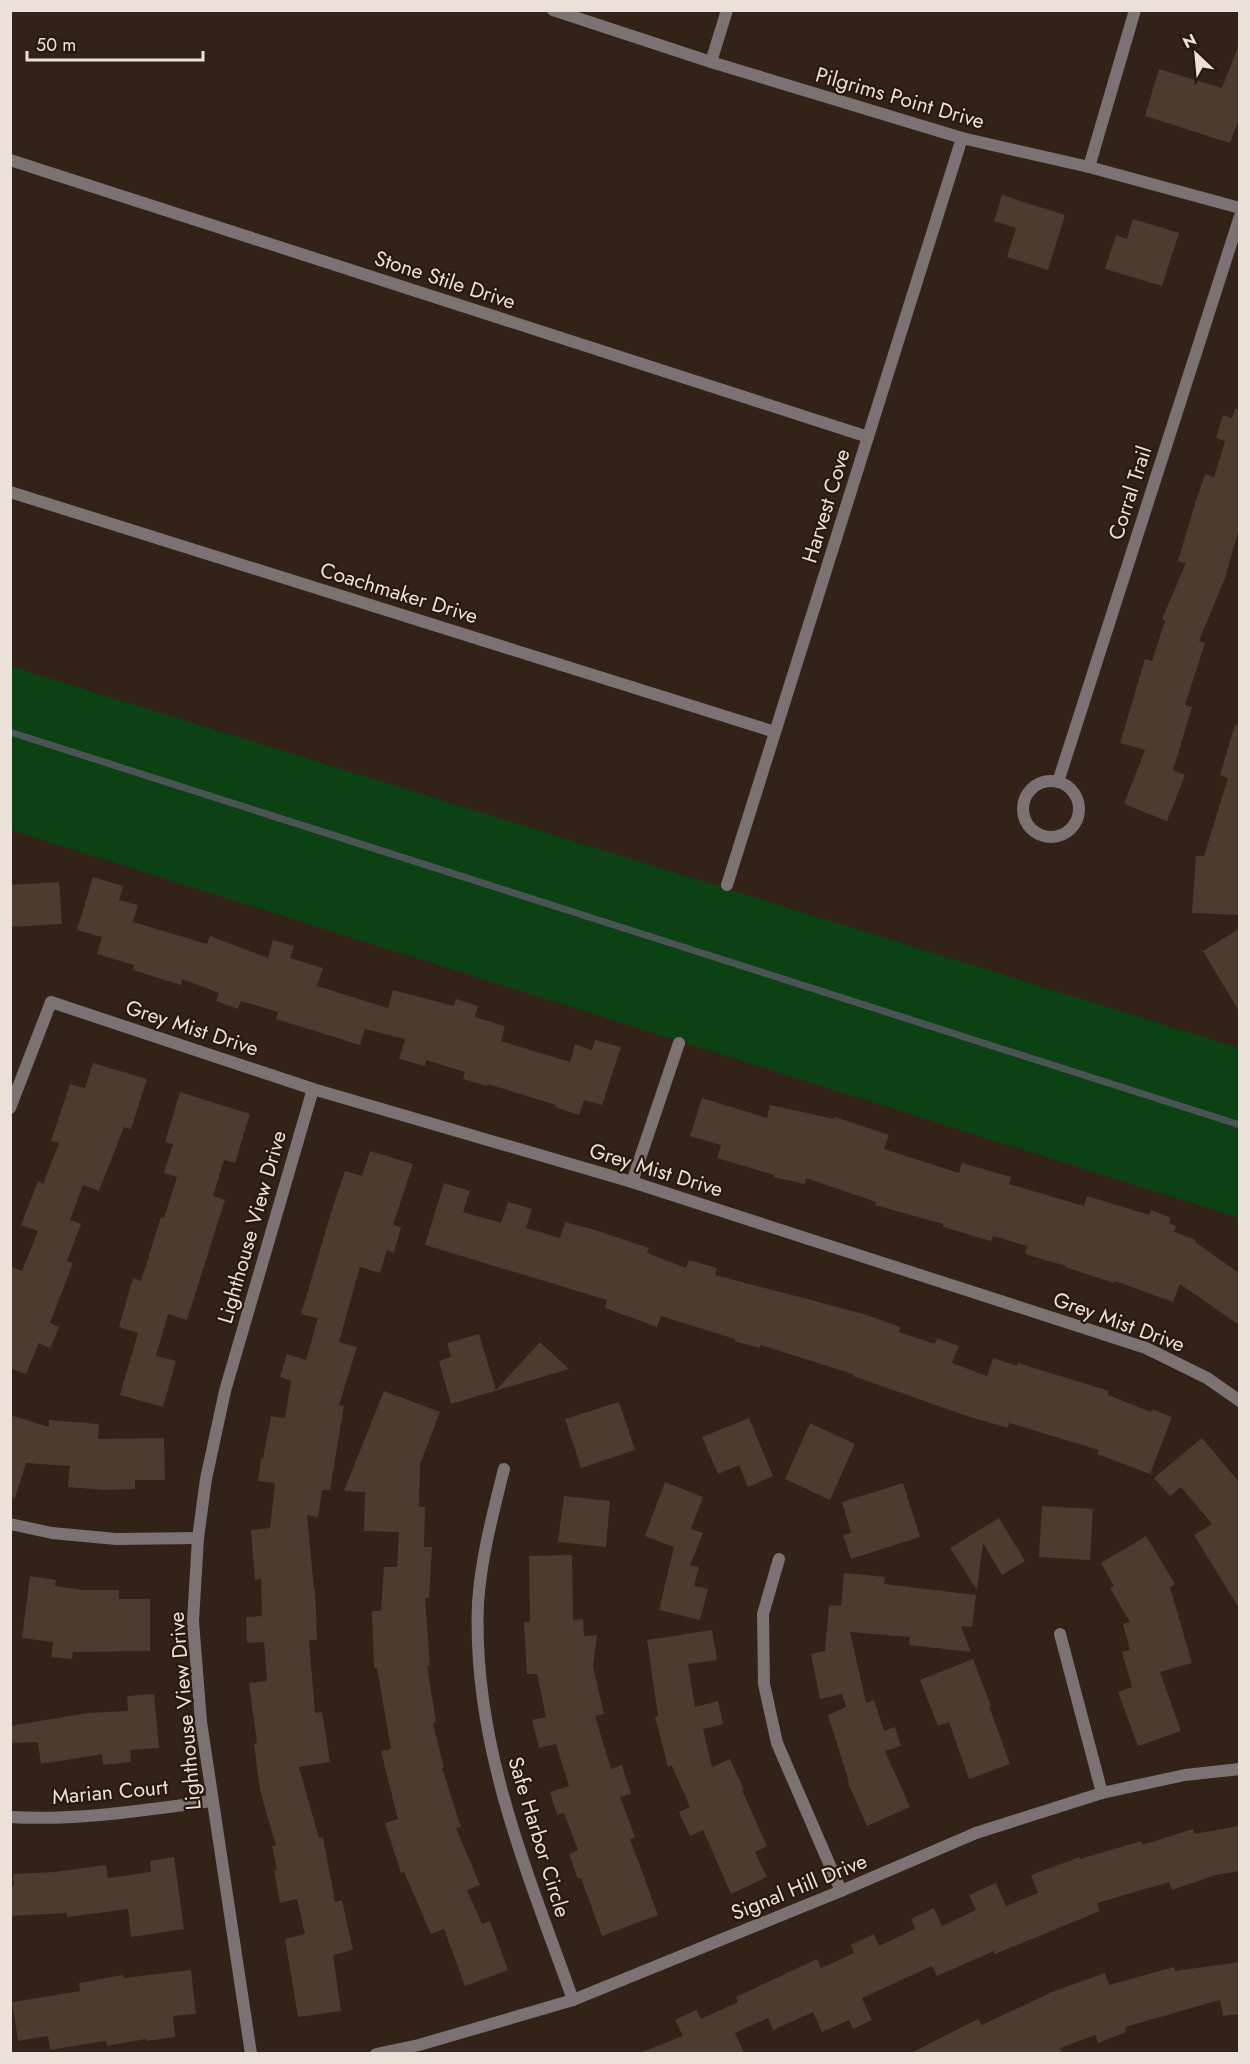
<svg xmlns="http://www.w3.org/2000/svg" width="1250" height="2064" font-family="Jost,sans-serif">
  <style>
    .green { fill: #0c4113 }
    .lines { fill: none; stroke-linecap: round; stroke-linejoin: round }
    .stream { stroke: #4b5455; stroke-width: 7 }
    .building { fill: #4c3b2f }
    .minor { stroke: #7c7173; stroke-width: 12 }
    .tertiary { stroke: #7c7173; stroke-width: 12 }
    .labels { text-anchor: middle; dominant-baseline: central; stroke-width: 4.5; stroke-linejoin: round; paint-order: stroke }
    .street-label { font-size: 21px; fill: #ece1d9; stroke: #28190e }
  </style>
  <rect width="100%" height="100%" fill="#322217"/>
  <polygon class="green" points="10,666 1239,1048 1239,1218 11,830"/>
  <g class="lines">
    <polyline class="stream" points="10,732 1240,1125"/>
  </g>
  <g class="building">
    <polygon points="1238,47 1239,119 1230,143 1145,116 1159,69 1222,88"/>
    <polygon points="1002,195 1065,215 1048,270 1007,257 1016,228 994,221"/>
    <polygon points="1133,219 1179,233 1162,286 1105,269 1116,235 1127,239"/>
    <polygon points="1235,409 1239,409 1239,529 1225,578 1199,641 1205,643 1185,705 1192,707 1173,770 1185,775 1167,821 1124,804 1145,750 1120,743 1145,659 1152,661 1165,621 1162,619 1186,563 1178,561 1194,507 1205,474 1214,477 1225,441 1216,438 1223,415 1232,418"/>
    <polygon points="1235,725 1239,726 1239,915 1192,913 1196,856 1204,856 1228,778 1220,775"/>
    <polygon points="93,877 123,886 119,900 138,905 133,922 207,944 210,936 268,958 273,940 294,946 290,958 323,968 317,986 388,1008 393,990 454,1006 456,999 478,1006 475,1017 505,1026 501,1041 570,1062 575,1044 592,1050 595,1040 621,1047 602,1105 584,1100 579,1115 555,1107 556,1105 488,1084 487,1086 463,1079 465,1072 426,1060 425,1066 399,1059 405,1039 365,1029 360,1045 276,1019 278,1012 241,1001 238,1009 216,1001 219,993 182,979 181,985 133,970 134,965 97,954 102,937 77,930"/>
    <polygon points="59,882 62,924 10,927 10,885"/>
    <polygon points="1239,929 1239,1011 1203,951"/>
    <polygon points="93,1063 147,1079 131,1129 124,1127 99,1191 83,1185 70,1220 81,1224 67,1261 73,1263 50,1323 59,1327 50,1348 39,1343 26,1374 10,1368 10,1266 22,1271 38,1231 21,1225 38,1181 43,1184 59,1143 51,1141 70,1084 85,1088"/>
    <polygon points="180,1092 250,1114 235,1163 224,1160 213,1196 225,1200 187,1320 168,1314 156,1356 176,1361 163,1407 120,1395 138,1333 119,1327 133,1278 141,1281 161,1217 164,1218 177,1177 164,1173 173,1144 165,1142"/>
    <polygon points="702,1098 767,1118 770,1105 834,1119 835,1117 889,1135 884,1149 959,1173 962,1163 1011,1177 1009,1184 1084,1206 1087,1196 1149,1215 1151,1210 1171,1218 1169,1223 1176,1226 1174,1232 1196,1240 1195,1242 1239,1273 1239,1325 1180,1284 1173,1302 1115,1281 1114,1283 1065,1267 1066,1266 1025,1254 1027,1246 993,1236 991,1241 943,1227 943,1224 875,1205 876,1202 806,1178 805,1184 773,1177 774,1175 717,1158 721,1145 690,1136"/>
    <polygon points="370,1151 413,1164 393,1225 401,1227 394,1253 387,1250 380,1273 360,1267 339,1342 357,1347 339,1405 344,1406 330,1490 322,1490 318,1517 307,1515 314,1589 315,1589 317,1640 309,1640 315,1713 322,1712 330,1762 299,1767 319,1838 323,1837 335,1902 342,1900 353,1950 333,1955 341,2011 298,2017 285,1939 305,1934 297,1899 280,1903 274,1870 277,1870 272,1846 276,1846 260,1790 254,1744 257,1743 249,1683 267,1681 264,1642 247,1643 246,1617 262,1616 261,1579 255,1580 251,1530 270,1528 275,1483 258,1481 261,1458 263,1458 271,1416 285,1418 291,1381 280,1377 287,1354 306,1360 318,1318 301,1314 333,1206 345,1171 362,1176"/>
    <polygon points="444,1183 470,1191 463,1212 501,1223 508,1202 532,1209 526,1228 560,1238 565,1222 595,1230 649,1248 647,1253 686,1268 689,1260 717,1268 715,1275 864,1314 900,1327 899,1332 935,1344 937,1338 959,1346 952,1363 987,1376 993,1358 1017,1366 1018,1363 1109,1391 1108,1395 1151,1412 1152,1409 1172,1417 1150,1474 1097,1454 1099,1450 1009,1423 1008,1428 964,1415 853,1376 853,1374 760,1345 760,1348 734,1341 735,1339 661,1316 657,1327 605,1308 607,1300 425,1245"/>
    <polygon points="479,1334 496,1390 540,1342 569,1369 451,1404 439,1361 451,1357 447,1343"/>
    <polygon points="384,1391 440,1412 420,1464 419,1507 425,1507 424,1547 432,1547 429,1598 425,1598 430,1666 427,1666 436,1722 433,1723 444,1768 442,1768 461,1827 456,1828 480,1885 467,1890 482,1924 490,1921 508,1970 465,1986 444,1929 431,1934 404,1872 401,1873 385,1823 398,1819 381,1751 391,1749 377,1668 374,1668 372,1611 381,1611 384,1567 397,1567 399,1532 364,1531 365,1492 344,1491"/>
    <polygon points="619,1402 635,1450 581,1468 565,1419"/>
    <polygon points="10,1415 49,1427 49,1420 99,1424 98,1439 164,1438 165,1480 135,1480 135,1489 104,1490 68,1487 70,1466 26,1463 15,1498 10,1497"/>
    <polygon points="749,1418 773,1476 748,1487 739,1465 718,1474 702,1437"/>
    <polygon points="810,1423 855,1444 830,1500 785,1479"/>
    <polygon points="1202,1438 1239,1482 1239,1608 1194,1535 1212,1524 1181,1487 1170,1496 1154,1478"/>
    <polygon points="665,1482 703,1497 691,1529 703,1533 690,1565 699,1567 694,1586 708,1589 700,1620 659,1610 674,1547 645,1536"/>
    <polygon points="903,1483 920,1537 851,1559 843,1535 851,1533 842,1502"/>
    <polygon points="564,1496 610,1501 606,1547 558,1542"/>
    <polygon points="1042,1506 1093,1509 1090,1560 1039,1557"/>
    <polygon points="999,1518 1025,1561 1002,1575 983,1543 977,1590 950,1548"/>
    <polygon points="1146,1536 1175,1584 1170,1587 1192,1663 1160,1672 1181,1731 1138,1746 1118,1692 1132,1687 1122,1652 1130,1650 1123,1624 1130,1622 1110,1588 1114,1586 1101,1563"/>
    <polygon points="572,1555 573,1620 583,1619 584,1636 597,1635 593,1666 604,1714 595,1716 611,1769 622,1765 631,1794 620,1797 635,1837 630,1839 658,1915 602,1936 581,1878 578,1879 569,1854 578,1850 564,1813 557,1815 550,1792 569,1786 556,1744 539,1748 532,1720 546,1717 537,1674 527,1674 524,1622 530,1622 529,1556"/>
    <polygon points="844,1573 885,1577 884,1584 976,1595 972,1627 961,1626 971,1652 909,1645 910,1637 850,1632 866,1703 874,1700 884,1731 895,1727 901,1746 885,1751 910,1807 867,1826 848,1783 849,1782 828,1715 846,1707 842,1694 820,1699 811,1654 825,1651 829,1605 841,1606"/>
    <polygon points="30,1576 56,1580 55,1586 84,1590 119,1590 119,1599 150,1599 150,1651 73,1652 72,1659 51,1657 53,1642 22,1638"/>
    <polygon points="712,1630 717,1660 688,1664 695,1707 718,1701 723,1724 703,1729 712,1767 730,1759 744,1790 742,1790 767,1846 755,1852 767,1877 731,1894 703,1830 690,1836 679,1812 690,1807 672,1766 668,1767 655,1717 658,1716 647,1640"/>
    <polygon points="973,1659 991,1706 989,1706 1010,1764 969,1779 949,1722 938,1726 920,1680"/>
    <polygon points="154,1694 159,1748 130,1750 131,1762 103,1765 102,1754 41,1764 38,1742 10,1743 10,1726 89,1713 128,1711 127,1696"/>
    <polygon points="1239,1826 1239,1871 1216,1875 1172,1890 1169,1882 1097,1903 1100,1911 995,1954 994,1951 937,1976 932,1966 862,1998 872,2020 853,2029 849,2020 822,2032 813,2012 773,2030 768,2018 735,2033 745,2054 643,2054 642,2052 683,2036 675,2020 696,2010 701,2019 738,2002 736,1997 817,1959 821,1968 854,1953 851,1945 874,1934 879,1946 915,1929 911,1919 934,1908 942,1926 976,1910 969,1895 996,1883 1006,1906 1038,1893 1031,1875 1080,1857 1080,1859 1141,1841 1142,1845 1193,1829 1195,1834"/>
    <polygon points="174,1857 184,1929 131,1937 128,1909 67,1917 67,1913 10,1916 10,1886 14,1886 13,1874 55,1872 106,1865 108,1878 151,1872 150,1861"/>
    <polygon points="1239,1962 1239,2014 1223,2016 1220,2000 1125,2027 1126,2032 1098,2043 1096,2035 1060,2048 1063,2054 909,2054 978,2019 982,2025 1052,1992 1105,1973 1109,1985 1174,1967 1175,1971"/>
    <polygon points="191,1970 196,2014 173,2016 175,2037 146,2041 146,2039 107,2046 106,2041 50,2050 48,2036 18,2041 12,2002 80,1991 79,1983 123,1975 124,1978"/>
  </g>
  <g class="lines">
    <g class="minor">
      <polyline points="711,62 727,10"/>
      <polyline points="10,160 868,437"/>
      <polyline points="1089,167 1135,10"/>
      <polyline points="10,492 775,732"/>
      <circle cx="1051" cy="809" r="28"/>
      <polyline points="1058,782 1240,216"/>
      <polyline points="727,885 962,138"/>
      <polyline points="10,1108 51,1002 313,1089 632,1182 1146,1348 1207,1378 1240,1401"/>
      <polyline points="632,1182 679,1043"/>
      <path d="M504 1469C493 1513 481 1558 478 1603 472 1743 527 1871 573 2000"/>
      <polyline points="10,1524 52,1533 116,1539 198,1538"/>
      <polyline points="779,1559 763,1614 764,1684 777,1743 841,1891"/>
      <polyline points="1060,1634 1102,1793"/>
      <path d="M10 1817C78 1821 145 1810 212 1801"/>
      <polyline points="251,2054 201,1722 193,1621 198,1538 206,1479 225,1391 313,1089"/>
      <polyline points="376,2054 419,2045 573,2000 841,1891 976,1833 1102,1793 1185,1775 1240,1769"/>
    </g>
    <polyline class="tertiary" points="553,10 711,62 962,138 1089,167 1240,208"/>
  </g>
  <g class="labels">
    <g class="street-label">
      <text transform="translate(900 98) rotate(16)">Pilgrims Point Drive</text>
      <text transform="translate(445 280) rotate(18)">Stone Stile Drive</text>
      <text transform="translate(1130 493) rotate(-72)">Corral Trail</text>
      <text transform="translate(826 506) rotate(-73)">Harvest Cove</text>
      <text transform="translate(399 593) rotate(17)">Coachmaker Drive</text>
      <text transform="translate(192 1028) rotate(18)">Grey Mist Drive</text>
      <text transform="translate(656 1170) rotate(17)">Grey Mist Drive</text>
      <text transform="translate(252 1227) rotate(-74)">Lighthouse View Drive</text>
      <text transform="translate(1119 1322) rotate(20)">Grey Mist Drive</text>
      <text transform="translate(185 1711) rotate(-95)">Lighthouse View Drive</text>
      <text transform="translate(110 1792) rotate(-5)">Marian Court</text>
      <text transform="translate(539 1837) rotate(73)">Safe Harbor Circle</text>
      <text transform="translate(799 1887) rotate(-22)">Signal Hill Drive</text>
    </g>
  </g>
  <rect width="1250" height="2064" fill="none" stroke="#ece1d9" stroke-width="24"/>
  <g transform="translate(1196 54) rotate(334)" stroke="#28190e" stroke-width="4.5" paint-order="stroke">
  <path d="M0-4.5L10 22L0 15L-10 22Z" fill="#ece1d9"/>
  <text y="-9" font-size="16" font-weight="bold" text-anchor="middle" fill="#ece1d9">N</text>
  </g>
  <path d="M27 51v9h176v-9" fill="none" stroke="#ece1d9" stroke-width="3"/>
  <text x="36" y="51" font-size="18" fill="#ece1d9" stroke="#28190e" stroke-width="4.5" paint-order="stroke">50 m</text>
</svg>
